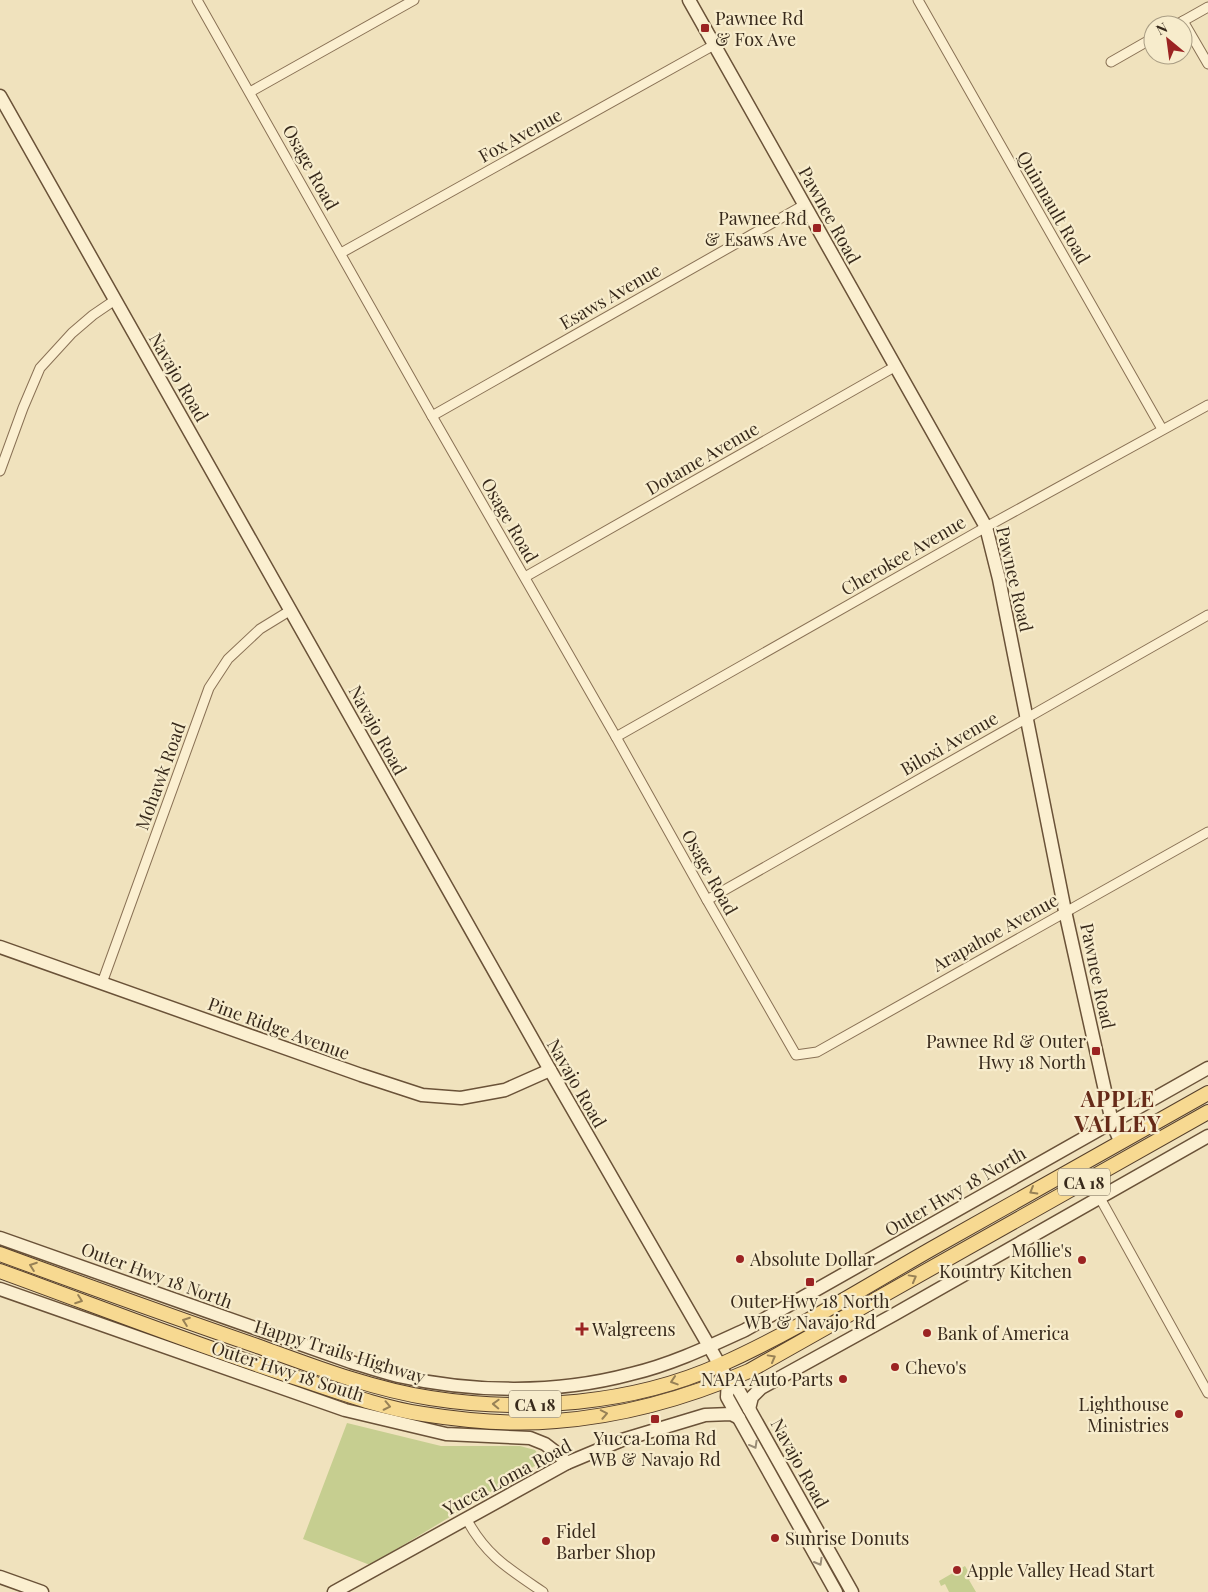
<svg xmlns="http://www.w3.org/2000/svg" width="1208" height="1592" font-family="'Playfair Display',serif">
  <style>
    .green { fill: #c6ce90 }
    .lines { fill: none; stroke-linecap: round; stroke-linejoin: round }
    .street-casing { stroke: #897155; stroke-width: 11 }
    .secondary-casing { stroke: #6a5238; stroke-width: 15 }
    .primary-casing { stroke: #563f2a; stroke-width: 16 }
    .street { stroke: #fbefd0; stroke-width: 9 }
    .secondary { stroke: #fbefd0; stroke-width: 12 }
    .primary { stroke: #f7d991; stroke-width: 14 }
    .oneway { stroke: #978156 }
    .oneway2 { stroke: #998c76 }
    .poi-dot { fill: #9b2322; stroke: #f7eccc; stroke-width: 2 }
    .labels { text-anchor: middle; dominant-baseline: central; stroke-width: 4.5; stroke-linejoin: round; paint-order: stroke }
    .shield { fill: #f7eccc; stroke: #716450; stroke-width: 1 }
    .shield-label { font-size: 16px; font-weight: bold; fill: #37291b }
    .poi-label { font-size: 18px; fill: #37291b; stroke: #f7eccc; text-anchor: start }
    .street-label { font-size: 18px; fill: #37291b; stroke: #f7eccc }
    .district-label { font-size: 22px; font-weight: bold; letter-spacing: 1px; fill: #662a18; stroke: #f7eccc }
  </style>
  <rect width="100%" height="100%" fill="#f0e2bd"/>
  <g class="green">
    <polygon points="347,1423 441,1446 520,1446 535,1450 543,1461 370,1565 303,1539"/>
    <polygon points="965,1566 972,1578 969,1580 976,1592 949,1592 945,1584 941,1586 939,1581"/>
  </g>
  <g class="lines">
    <g class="street-casing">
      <g id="street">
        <polyline points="197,0 432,416 616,737 707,900 796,1055 817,1052 1208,832"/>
        <polyline points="918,0 1162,429"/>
        <polyline points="1183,21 1208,64"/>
        <polyline points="1176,25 1208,7"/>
        <polyline points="1111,62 1153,38"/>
        <polyline points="250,92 414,0"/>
        <polyline points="341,253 714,45"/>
        <polyline points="432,416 804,205"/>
        <polyline points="0,471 23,408 40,368 72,333 93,315 115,300"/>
        <polyline points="525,577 896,366"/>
        <polyline points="616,737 986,527 1208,405"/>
        <polyline points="707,900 1208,615"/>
        <polyline points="102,983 209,688 228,659 260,629 291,610"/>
        <polyline points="1100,1198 1208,1393"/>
        <path d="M466 1518C485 1555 509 1569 543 1592"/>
      </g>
    </g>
    <g class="secondary-casing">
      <g id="secondary">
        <polyline points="689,0 986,527 999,579 1065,911 1112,1122 1120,1141"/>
        <polyline points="0,96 550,1070 709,1346 728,1380 739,1391 852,1592"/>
        <polyline points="0,947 361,1075 422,1095 461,1098 505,1090 550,1070"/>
        <path d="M0 1238 351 1362C367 1367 382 1372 398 1376 474 1393 556 1394 631 1374 670 1365 708 1347 745 1330L1208 1068"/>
        <polyline points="0,1289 345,1410 446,1434 530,1438 545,1444 558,1454 567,1463"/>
        <polyline points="728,1380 727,1397 836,1592"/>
        <polyline points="749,1409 752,1397 761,1388 895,1314 1208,1136"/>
        <polyline points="0,1577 42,1592"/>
        <polyline points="334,1592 567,1463 622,1440 705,1415 731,1414 739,1418"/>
      </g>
    </g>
    <g class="primary-casing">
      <g id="primary">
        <path d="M0 1254C87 1286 173 1317 260 1347 315 1367 372 1389 430 1398 524 1413 633 1404 720 1365 794 1332 863 1288 933 1248 1025 1196 1116 1145 1208 1093"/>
        <path d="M0 1271C96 1306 191 1343 288 1375 332 1389 377 1407 423 1414 467 1421 513 1425 556 1421 622 1416 689 1397 749 1371L1208 1112"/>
      </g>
    </g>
    <use href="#street" class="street"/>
    <use href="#secondary" class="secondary"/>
    <use href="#primary" class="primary"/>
  </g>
  <defs><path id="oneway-chevron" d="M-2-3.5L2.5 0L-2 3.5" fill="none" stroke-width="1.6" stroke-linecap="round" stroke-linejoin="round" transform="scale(1.25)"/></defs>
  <g class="oneway">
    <use href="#oneway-chevron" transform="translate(1033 1191) rotate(150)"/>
    <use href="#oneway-chevron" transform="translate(33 1266) rotate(-160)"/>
    <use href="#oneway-chevron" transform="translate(913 1278) rotate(-29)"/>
    <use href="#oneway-chevron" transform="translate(79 1300) rotate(20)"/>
    <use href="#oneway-chevron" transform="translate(186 1321) rotate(-160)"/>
    <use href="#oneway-chevron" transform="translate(772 1358) rotate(-29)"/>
    <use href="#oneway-chevron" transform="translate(674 1381) rotate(162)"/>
    <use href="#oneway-chevron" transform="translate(496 1404) rotate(-178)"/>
    <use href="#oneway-chevron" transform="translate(387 1406) rotate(12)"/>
    <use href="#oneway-chevron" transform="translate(604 1414) rotate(-11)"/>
  </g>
  <g class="oneway2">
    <use href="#oneway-chevron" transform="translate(754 1445) rotate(61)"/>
    <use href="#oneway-chevron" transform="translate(819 1562) rotate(60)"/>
  </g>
  <g class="poi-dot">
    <rect x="700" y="23" width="10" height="10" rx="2.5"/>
    <rect x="812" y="223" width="10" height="10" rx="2.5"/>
    <rect x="1091" y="1046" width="10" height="10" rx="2.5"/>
    <circle cx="740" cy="1259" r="5"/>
    <circle cx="1082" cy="1260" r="5"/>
    <rect x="805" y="1277" width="10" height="10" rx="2.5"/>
    <path d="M579.5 1321.5h5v5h5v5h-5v5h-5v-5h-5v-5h5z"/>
    <circle cx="927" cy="1333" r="5"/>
    <circle cx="895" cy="1367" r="5"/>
    <circle cx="843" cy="1379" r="5"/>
    <circle cx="1179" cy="1414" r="5"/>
    <rect x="650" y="1414" width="10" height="10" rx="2.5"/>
    <circle cx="775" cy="1538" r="5"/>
    <circle cx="546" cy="1541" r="5"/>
    <circle cx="957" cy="1570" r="5"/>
  </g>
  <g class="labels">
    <g class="shield">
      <rect x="1058" y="1168.5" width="52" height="27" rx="4"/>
      <rect x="509" y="1390.5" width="52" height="27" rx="4"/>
    </g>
    <g class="shield-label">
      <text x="1084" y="1182">CA 18</text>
      <text x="535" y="1404">CA 18</text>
    </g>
    <g class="poi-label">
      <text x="715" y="18">Pawnee Rd<tspan x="715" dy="21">&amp; Fox Ave</tspan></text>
      <text x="807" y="218" text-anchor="end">Pawnee Rd<tspan x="807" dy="21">&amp; Esaws Ave</tspan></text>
      <text x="1086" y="1041" text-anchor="end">Pawnee Rd &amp; Outer<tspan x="1086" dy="21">Hwy 18 North</tspan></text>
      <text x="1072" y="1250" text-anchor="end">Mollie's<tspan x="1072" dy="21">Kountry Kitchen</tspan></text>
      <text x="750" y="1259">Absolute Dollar</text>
      <text x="810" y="1301" text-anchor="middle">Outer Hwy 18 North<tspan x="810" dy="21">WB &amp; Navajo Rd</tspan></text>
      <text x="592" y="1329">Walgreens</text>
      <text x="937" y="1333">Bank of America</text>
      <text x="905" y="1367">Chevo's</text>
      <text x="833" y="1379" text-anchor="end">NAPA Auto Parts</text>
      <text x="1169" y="1404" text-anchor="end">Lighthouse<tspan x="1169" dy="21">Ministries</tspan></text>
      <text x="655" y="1438" text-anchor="middle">Yucca Loma Rd<tspan x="655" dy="21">WB &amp; Navajo Rd</tspan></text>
      <text x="556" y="1531">Fidel<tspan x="556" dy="21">Barber Shop</tspan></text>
      <text x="785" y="1538">Sunrise Donuts</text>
      <text x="967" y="1570">Apple Valley Head Start</text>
    </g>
    <g class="street-label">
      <text transform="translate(520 135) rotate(-29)">Fox Avenue</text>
      <text transform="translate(311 167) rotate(61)">Osage Road</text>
      <text transform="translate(1054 207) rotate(60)">Quinnault Road</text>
      <text transform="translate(830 215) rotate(61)">Pawnee Road</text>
      <text transform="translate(610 296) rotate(-30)">Esaws Avenue</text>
      <text transform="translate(179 377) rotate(60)">Navajo Road</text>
      <text transform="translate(702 458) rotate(-30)">Dotame Avenue</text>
      <text transform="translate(510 520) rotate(60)">Osage Road</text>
      <text transform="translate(903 555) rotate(-30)">Cherokee Avenue</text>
      <text transform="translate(1015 579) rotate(77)">Pawnee Road</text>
      <text transform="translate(378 730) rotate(61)">Navajo Road</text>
      <text transform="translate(949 743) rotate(-30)">Biloxi Avenue</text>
      <text transform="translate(160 776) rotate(-70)">Mohawk Road</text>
      <text transform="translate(710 872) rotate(61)">Osage Road</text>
      <text transform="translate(995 932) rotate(-29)">Arapahoe Avenue</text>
      <text transform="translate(1098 976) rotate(78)">Pawnee Road</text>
      <text transform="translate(279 1028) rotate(20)">Pine Ridge Avenue</text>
      <text transform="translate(577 1083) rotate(60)">Navajo Road</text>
      <text transform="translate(955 1191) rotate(-30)">Outer Hwy 18 North</text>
      <text transform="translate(157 1275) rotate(20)">Outer Hwy 18 North</text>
      <text transform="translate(340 1351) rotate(17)">Happy Trails Highway</text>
      <text transform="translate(288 1371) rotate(18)">Outer Hwy 18 South</text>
      <text transform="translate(800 1463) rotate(61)">Navajo Road</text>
      <text transform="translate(507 1477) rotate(-28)">Yucca Loma Road</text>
    </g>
    <g class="district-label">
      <text x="1118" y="1098">APPLE<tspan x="1118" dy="25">VALLEY</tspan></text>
    </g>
  </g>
  <g transform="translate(1168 40) rotate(331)"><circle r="24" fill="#f7eccc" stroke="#aa9e85"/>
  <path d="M0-4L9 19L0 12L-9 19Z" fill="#9b2322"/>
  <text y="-8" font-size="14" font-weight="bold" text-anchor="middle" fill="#37291b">N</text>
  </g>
</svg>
